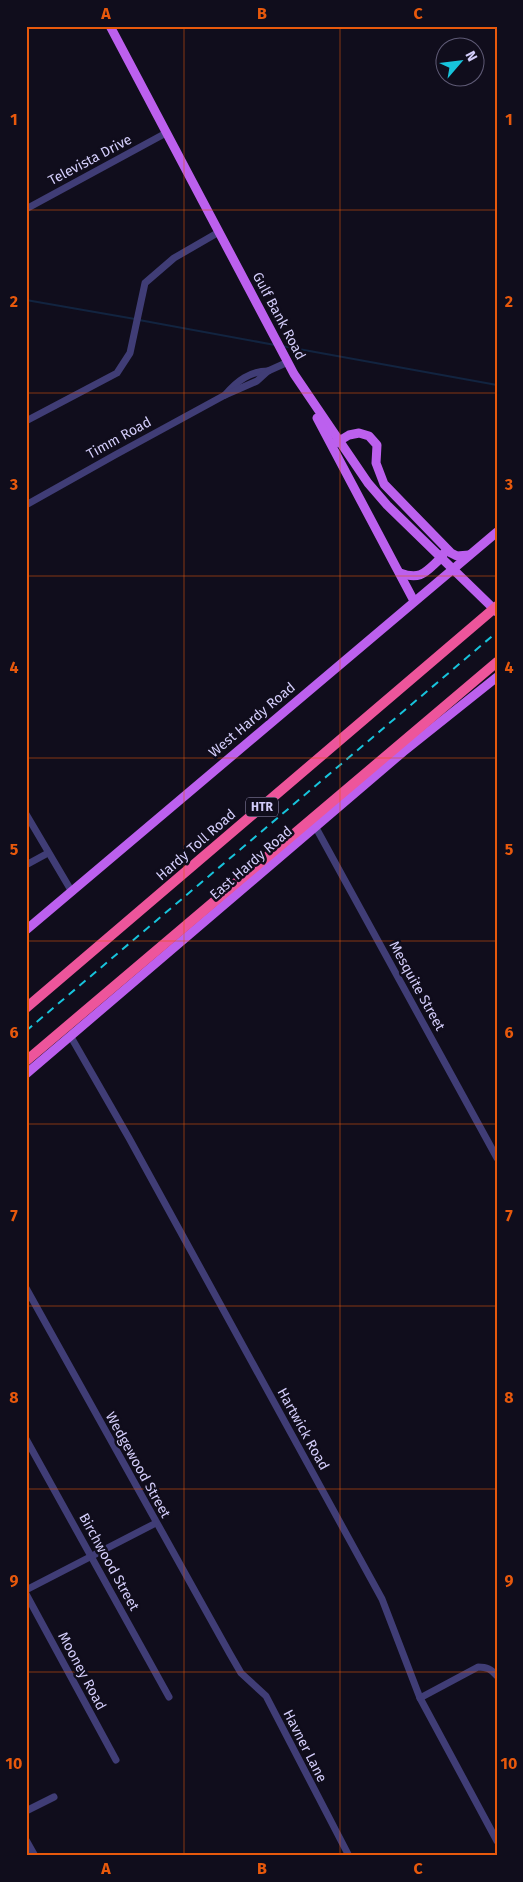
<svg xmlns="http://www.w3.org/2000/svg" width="523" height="1882" font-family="'Fira Sans',sans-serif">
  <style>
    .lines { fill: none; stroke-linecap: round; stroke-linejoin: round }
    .stream { stroke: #122440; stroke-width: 2 }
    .minor { stroke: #403d76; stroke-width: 7 }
    .major { stroke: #bc60ee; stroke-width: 9 }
    .highway { stroke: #ed559b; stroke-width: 10 }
    .rail { stroke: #17c4dc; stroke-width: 2; stroke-dasharray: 8 6; stroke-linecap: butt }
    .grid { fill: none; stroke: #e8590c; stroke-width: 1; stroke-opacity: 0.55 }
    .labels { text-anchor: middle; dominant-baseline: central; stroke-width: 5; stroke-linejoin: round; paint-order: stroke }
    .shield { fill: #100d1c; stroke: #9893b7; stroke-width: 1 }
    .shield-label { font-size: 12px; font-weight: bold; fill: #d3cdfa }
    .street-label { font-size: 14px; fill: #d3cdfa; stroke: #100d1c }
    .neatline { fill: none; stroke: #e8590c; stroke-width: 2 }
    .grid-label { font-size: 16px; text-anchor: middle; font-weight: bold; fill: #e8590c }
  </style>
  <rect width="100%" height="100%" fill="#100d1c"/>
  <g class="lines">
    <g class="stream">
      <polyline points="26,300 135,319"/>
      <polyline points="139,320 275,345"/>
      <polyline points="282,346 497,385"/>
    </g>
    <g class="minor">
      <polyline points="26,209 166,133"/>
      <path d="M225 395C237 381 250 371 268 371"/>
      <polyline points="26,421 117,373 130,353 145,283 174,258 219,232"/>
      <polyline points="26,505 115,455 225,395 257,381 268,371 288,362"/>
      <polyline points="26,814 72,892"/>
      <polyline points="315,826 497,1158"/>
      <polyline points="26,865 48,853"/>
      <polyline points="71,1037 129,1138 382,1599 420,1698 497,1841"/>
      <polyline points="26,1288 230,1654 241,1673 266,1696 349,1856"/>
      <polyline points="26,1439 169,1697"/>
      <polyline points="26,1590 156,1523"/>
      <polyline points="26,1594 116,1760"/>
      <path d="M420 1698 478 1667C487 1667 491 1669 497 1676"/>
      <polyline points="26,1811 54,1797"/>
      <polyline points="26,1840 35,1856"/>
    </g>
    <g class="major">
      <polyline points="110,26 294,374 368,483 387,505 497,612"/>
      <polyline points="317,418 414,601"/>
      <polyline points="334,444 349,435 359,433 369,436 377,445 376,463 384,484 451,553 457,556 469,555"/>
      <path d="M400 573C422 581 426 571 442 557L444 553"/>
      <polyline points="26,930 497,532"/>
      <polyline points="26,1074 403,752 497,677"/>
    </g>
    <g class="highway">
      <polyline points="26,1008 497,606"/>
      <polyline points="26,1061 497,662"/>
    </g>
    <polyline class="rail" points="26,1031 497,632"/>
  </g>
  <path class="grid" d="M184 26V1856M340 26V1856M26 210H497M26 393H497M26 576H497M26 758H497M26 941H497M26 1124H497M26 1306H497M26 1489H497M26 1672H497"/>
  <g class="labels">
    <rect class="shield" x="246" y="797.5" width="32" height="19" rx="4"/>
    <g class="shield-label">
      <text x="262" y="807">HTR</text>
    </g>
    <g class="street-label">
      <text transform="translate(90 160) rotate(-28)">Televista Drive</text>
      <text transform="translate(279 316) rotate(62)">Gulf Bank Road</text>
      <text transform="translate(119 438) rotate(-29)">Timm Road</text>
      <text transform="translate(252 720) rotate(-40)">West Hardy Road</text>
      <text transform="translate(196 845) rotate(-41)">Hardy Toll Road</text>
      <text transform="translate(251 863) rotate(-41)">East Hardy Road</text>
      <text transform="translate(417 986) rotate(61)">Mesquite Street</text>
      <text transform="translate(303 1429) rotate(61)">Hartwick Road</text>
      <text transform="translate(138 1465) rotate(61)">Wedgewood Street</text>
      <text transform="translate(109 1562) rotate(61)">Birchwood Street</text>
      <text transform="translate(82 1671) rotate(62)">Mooney Road</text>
      <text transform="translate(305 1746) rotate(63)">Havner Lane</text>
    </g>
  </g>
  <rect width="523" height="1882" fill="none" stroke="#100d1c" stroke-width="55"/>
  <g transform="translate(460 62) rotate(62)"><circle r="24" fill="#100d1c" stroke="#5e5a75"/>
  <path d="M0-4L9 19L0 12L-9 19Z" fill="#17c4dc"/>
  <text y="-8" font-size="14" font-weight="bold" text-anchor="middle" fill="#d3cdfa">N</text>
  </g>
  <rect x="28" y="28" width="468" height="1826" class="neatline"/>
  <g class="grid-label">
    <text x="106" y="19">A</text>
    <text x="262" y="19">B</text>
    <text x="418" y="19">C</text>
    <text x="14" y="125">1</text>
    <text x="509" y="125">1</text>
    <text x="14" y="307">2</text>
    <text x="509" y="307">2</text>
    <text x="14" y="490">3</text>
    <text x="509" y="490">3</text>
    <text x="14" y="673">4</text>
    <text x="509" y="673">4</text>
    <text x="14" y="855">5</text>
    <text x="509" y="855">5</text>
    <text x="14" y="1038">6</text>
    <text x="509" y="1038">6</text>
    <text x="14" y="1221">7</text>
    <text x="509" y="1221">7</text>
    <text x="14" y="1403">8</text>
    <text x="509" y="1403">8</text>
    <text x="14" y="1586">9</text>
    <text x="509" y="1586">9</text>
    <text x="14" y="1769">10</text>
    <text x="509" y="1769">10</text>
    <text x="106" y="1874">A</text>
    <text x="262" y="1874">B</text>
    <text x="418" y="1874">C</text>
  </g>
</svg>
